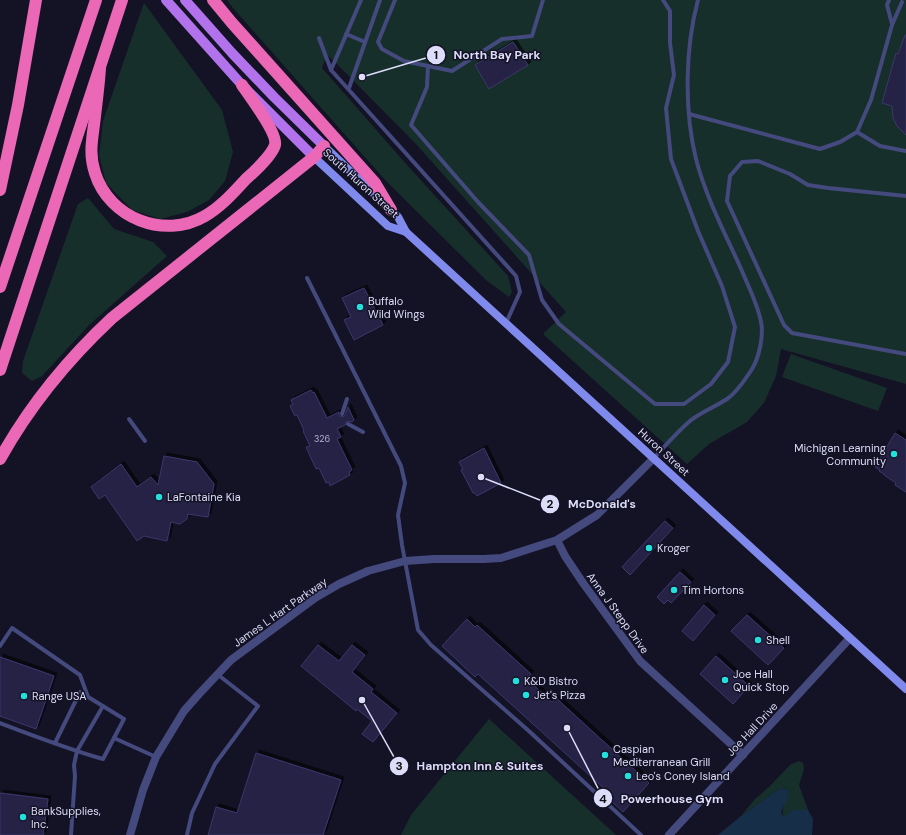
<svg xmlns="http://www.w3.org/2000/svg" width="906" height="835" font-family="'DM Sans',sans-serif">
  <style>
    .green { fill: #172f2b }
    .water { fill: #162e47 }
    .building { fill: #252244; stroke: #3b376d; filter: url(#shadow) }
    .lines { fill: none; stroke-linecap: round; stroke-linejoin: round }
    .service { stroke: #44497e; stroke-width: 4 }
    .minor { stroke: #44497e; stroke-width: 8 }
    .tertiary { stroke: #44497e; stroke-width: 8 }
    .secondary { stroke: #808aed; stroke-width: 8 }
    .primary { stroke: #b172ec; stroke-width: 10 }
    .motorway { stroke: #ea68b5; stroke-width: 12 }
    .poi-dot { fill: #22e0de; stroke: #141326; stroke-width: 1.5 }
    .labels { text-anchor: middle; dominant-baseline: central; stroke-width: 3; stroke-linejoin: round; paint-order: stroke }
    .number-label { font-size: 9px; fill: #afaecc }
    .street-label { font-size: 11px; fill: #ddddfa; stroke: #141326 }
    .poi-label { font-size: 11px; fill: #ddddfa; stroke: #141326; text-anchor: start }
    .leader { fill: none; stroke: #ddddfa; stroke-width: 1.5 }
    .callout-dot { fill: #ddddfa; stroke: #141326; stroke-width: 1.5 }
    .mark-label { font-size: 12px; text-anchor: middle; font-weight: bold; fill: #111 }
    .callout-label { font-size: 12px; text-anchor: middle; font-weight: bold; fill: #ddddfa; stroke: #141326; stroke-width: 3; stroke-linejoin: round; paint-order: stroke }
  </style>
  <defs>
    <filter id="shadow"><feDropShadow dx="3" dy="-3" stdDeviation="0" flood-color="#0009"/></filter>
  </defs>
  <rect width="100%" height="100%" fill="#141326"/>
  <g class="green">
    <polygon points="227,0 906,0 906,384 781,349 776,376 764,403 747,422 709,444 687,464 543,334 566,312 416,144 337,64 327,55 322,68 407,165 508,276 512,292 509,297 486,280 386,181 233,8"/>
    <polygon points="144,3 222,110 233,152 225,181 209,200 187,212 160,219 132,210 106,183 99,156 103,121"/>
    <polygon points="88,198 114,229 153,242 167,256 89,325 42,376 32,381 22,373 23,361 78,204"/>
    <polygon points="791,354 887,388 878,411 782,377"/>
    <polygon points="489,719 616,835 401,835 411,815"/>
    <path d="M799 761 803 763 804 769 799 785 808 810H794L783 818C781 809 787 800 789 790L780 788 741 816 755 799 769 787 790 765Z"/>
  </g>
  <polygon class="water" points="780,788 789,790 787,800 781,812 783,817 794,810 808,810 813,819 812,835 718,835 741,816"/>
  <g class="building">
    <polygon points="905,35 906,35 906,135 897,126 893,118 892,106 882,103 896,53 898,54"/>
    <polygon points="513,42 528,65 489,89 475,65"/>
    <polygon points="364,288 383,325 354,340 344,320 351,317 342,298"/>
    <polygon points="311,390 313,393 314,392 327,418 339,412 339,416 343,417 345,415 348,407 354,420 352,422 347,421 345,425 337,429 341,437 337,439 352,470 349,472 350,475 330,486 329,482 326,483 319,468 316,469 306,447 310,446 303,431 304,430 297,415 295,416 290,406 293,404 291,400"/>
    <polygon points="895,433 906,440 906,492 895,485 896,483 884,475 884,474 879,471 880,470 875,467"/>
    <polygon points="484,448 501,483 477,496 475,493 473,493 461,470 463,469 459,462"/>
    <polygon points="164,456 197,462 214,484 208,517 188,514 187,519 180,524 171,522 167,541 144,536 137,541 105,495 99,499 91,487 121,464 137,487 151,477 158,485"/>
    <polygon points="665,521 673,528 630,575 622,567"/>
    <polygon points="680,572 691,582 671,603 668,600 664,604 657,597"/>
    <polygon points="704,605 715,615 693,641 682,631"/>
    <polygon points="747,615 784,648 768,665 731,631"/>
    <polygon points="467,619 475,627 477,625 531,674 527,679 552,702 556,698 649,783 623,812 606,796 609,793 478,674 475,677 442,646"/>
    <polygon points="318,645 339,661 352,645 365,655 352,672 373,689 371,692 397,713 373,742 362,734 372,721 357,709 356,711 301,666"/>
    <polygon points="716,656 749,686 733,704 700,674"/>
    <polygon points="0,657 54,676 36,729 0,716"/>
    <polygon points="256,753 341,780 323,835 208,835 216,807 237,813"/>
    <polygon points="0,793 48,799 43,835 0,835"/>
  </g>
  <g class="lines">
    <g class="service">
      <polyline points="395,0 378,42 382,49 404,61 452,71 502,39 532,36 543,0"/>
      <polyline points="889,0 887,5 892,24"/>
      <polyline points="346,34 365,42"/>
      <polyline points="319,38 331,70 516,276 520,292 506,323"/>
      <polyline points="428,66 427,87 411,125 478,202 529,255 542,300 559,324 655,404 684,404 711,384 728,362 735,327 722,286 698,231 671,159 666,108 674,75 670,43 670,11 663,0"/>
      <polyline points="331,70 361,0"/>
      <polyline points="349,88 380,0"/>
      <polyline points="689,114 820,149 840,142 857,132 871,100 892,25 902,2"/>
      <polyline points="857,132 880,146 906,151"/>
      <polyline points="906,196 828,188 808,185 790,174 758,161 742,162 730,176 727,201 784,325 792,333 906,354"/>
      <polyline points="307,278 401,466 405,483 398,515 402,545 418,630 431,645 530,732 641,835"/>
      <polyline points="342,414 347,399"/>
      <polyline points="129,419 145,441"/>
      <polyline points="348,424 363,432"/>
      <path d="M654 458C666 445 677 432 690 421 701 412 715 407 727 399 737 392 745 380 752 369 759 358 764 335 761 322 758 305 749 288 742 271 726 235 706 198 696 159 684 110 685 48 698 0"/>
      <polyline points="0,646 12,628 80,675 88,697"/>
      <path d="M0 723C34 736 68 749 103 759L124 719 80 692 55 743"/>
      <polyline points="114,738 156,757"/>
      <polyline points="71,835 75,776 74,765 77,751 103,706"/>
      <polyline points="187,835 192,813 215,764 258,706 217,674"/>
    </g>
    <polyline class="minor" points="557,540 565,556 583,583 640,661 743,755"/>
    <g class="tertiary">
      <polyline points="130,835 143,790 156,757 184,711 199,694 231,660 315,598 339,584 368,571 405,561 434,559 484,559 501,558 557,540 597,515 654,458"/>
      <polyline points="669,835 850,638"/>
    </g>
    <g class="secondary">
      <polyline points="324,146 398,217 406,232 906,689"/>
      <polyline points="314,157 388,226 406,232"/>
    </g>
    <g class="primary">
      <polyline points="166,0 242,85 314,157"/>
      <polyline points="185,0 232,53 274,97 324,146"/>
    </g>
    <g class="motorway">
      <polyline points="213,0 232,23 375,183 391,210"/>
      <path d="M100 68C99 84 97 100 95 116 93 137 88 152 95 173 109 218 164 240 205 216 221 207 234 192 246 179 254 172 272 155 275 145 278 134 249 95 242 85"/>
      <polyline points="0,190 18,105 36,0"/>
      <polyline points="0,287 96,0"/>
      <polyline points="0,370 122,0"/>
      <path d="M0 459C30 405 67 360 112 318L314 157 324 146"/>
    </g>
  </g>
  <g class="poi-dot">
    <circle cx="360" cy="307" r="4"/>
    <circle cx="894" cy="454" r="4"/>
    <circle cx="159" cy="497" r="4"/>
    <circle cx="649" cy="548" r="4"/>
    <circle cx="674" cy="590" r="4"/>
    <circle cx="758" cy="640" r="4"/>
    <circle cx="725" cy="680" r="4"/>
    <circle cx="516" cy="681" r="4"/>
    <circle cx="526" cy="695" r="4"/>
    <circle cx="24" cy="696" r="4"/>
    <circle cx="605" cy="755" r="4"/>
    <circle cx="628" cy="776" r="4"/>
    <circle cx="23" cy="817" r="4"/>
  </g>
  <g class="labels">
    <g class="number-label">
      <text x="322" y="439">326</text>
    </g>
    <g class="street-label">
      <text transform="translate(361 183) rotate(42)">South Huron Street</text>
      <text transform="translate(664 452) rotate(42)">Huron Street</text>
      <text transform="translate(280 612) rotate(-35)">James L Hart Parkway</text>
      <text transform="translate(618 613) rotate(54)">Anna J Stepp Drive</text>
      <text transform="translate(752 729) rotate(-47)">Joe Hall Drive</text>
    </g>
    <g class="poi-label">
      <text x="368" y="301">Buffalo<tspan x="368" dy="13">Wild Wings</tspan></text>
      <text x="886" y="448" text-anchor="end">Michigan Learning<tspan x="886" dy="13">Community</tspan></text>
      <text x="167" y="497">LaFontaine Kia</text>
      <text x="657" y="548">Kroger</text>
      <text x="682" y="590">Tim Hortons</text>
      <text x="766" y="640">Shell</text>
      <text x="733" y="674">Joe Hall<tspan x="733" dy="13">Quick Stop</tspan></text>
      <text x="524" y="681">K&amp;D Bistro</text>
      <text x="534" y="695">Jet's Pizza</text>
      <text x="32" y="696">Range USA</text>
      <text x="613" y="749">Caspian<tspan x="613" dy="13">Mediterranean Grill</tspan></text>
      <text x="636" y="776">Leo's Coney Island</text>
      <text x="31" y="811">BankSupplies,<tspan x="31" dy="13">Inc.</tspan></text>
    </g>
  </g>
  <path class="leader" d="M362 77L436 55M481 477L550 504M362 700L399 766M567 728L603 798"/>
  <g class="callout-dot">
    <circle cx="362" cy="77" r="4"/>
    <circle cx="481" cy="477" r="4"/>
    <circle cx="362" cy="700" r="4"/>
    <circle cx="567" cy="728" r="4"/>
    <circle cx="436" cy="55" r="10"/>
    <circle cx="550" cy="504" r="10"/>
    <circle cx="399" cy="766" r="10"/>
    <circle cx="603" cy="798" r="10"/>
  </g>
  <g class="mark-label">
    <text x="436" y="59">1</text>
    <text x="550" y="508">2</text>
    <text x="399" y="770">3</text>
    <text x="603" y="803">4</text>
  </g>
  <g class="callout-label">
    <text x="497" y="59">North Bay Park</text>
    <text x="602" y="508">McDonald's</text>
    <text x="480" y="770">Hampton Inn &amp; Suites</text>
    <text x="672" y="803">Powerhouse Gym</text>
  </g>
</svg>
